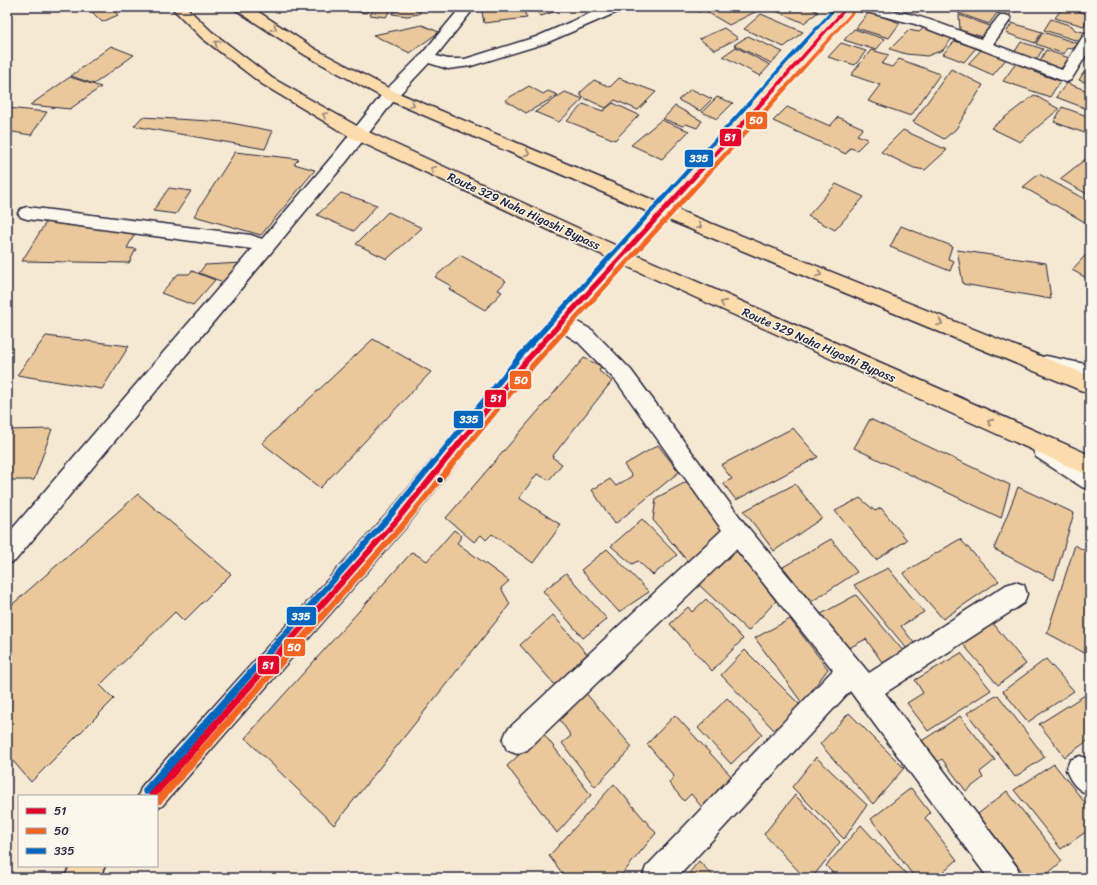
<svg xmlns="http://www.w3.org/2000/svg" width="1097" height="885" font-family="Sriracha,sans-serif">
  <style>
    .building { fill: #eac89b; stroke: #22223b }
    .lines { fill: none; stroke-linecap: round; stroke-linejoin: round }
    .minor-casing { stroke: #22223b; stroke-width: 3 }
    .tertiary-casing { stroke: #22223b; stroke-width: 3 }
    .trunk-casing { stroke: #22223b; stroke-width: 3 }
    .minor { fill: #fbf7ec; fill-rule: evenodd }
    .tertiary { fill: #fbf7ec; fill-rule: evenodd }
    .trunk { fill: #fcdcac; fill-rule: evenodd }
    .bus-1-casing { stroke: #fbf7ec; stroke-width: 3 }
    .bus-2-casing { stroke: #fbf7ec; stroke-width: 3 }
    .bus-3-casing { stroke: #fbf7ec; stroke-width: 3 }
    .bus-1 { fill: #e4002b; fill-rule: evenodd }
    .bus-2 { fill: #f26522; fill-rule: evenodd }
    .bus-3 { fill: #0065bd; fill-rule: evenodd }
    .oneway { stroke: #8f7f74 }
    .bus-dot { fill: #22223b; stroke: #fbf7ec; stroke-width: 1.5 }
    .labels { text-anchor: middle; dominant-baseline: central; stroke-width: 3; stroke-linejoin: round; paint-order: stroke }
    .street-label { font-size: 12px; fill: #22223b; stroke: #fbf7ec }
    .line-badge { stroke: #fbf7ec; stroke-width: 1.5 }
    .badge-label { font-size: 11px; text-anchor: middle; font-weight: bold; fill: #fff }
  </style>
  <rect width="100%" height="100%" fill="#f6e9d4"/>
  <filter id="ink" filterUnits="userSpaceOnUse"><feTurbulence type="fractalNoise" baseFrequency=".025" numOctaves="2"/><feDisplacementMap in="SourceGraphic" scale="8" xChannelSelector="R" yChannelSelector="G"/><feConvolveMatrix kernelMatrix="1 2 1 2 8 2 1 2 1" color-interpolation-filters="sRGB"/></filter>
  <g filter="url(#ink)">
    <g class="building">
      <polygon points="110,7 118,15 102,22 88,8"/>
      <polygon points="347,7 371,7 366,13 345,10"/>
      <polygon points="375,7 392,7 386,17 370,15"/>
      <polygon points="397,7 422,7 419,14 407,16 392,14"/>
      <polygon points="481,7 568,7 541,16 533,9 524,11 527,18 484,23"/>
      <polygon points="691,7 708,7 699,12"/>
      <polygon points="718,7 765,7 729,25 707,12"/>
      <polygon points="781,7 808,7 818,12 804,23 776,11"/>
      <polygon points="963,7 1009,7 1013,10 1009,16 997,13 989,24 958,13"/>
      <polygon points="1063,7 1089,14 1084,26 1055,18"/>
      <polygon points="869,12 900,23 889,38 856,28"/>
      <polygon points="761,14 803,32 784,47 744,29"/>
      <polygon points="959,15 993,27 986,38 960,30"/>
      <polygon points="1051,19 1072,26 1075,30 1087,33 1081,42 1044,30"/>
      <polygon points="1012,23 1042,32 1035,43 1006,33"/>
      <polygon points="422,25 439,32 410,53 373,35"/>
      <polygon points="925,27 953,37 943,50 927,56 906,54 890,49 909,30 919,32"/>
      <polygon points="724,28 738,38 715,50 699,39"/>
      <polygon points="854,29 885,39 876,50 844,40"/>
      <polygon points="1043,32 1079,44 1072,49 1067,48 1064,54 1036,44"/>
      <polygon points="748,36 783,52 771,63 734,45"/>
      <polygon points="955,41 976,48 964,62 943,54"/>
      <polygon points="1021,42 1043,49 1036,60 1014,53"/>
      <polygon points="841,43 866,51 855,65 828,57"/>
      <polygon points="111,46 134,55 94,84 71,76"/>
      <polygon points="736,47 770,65 760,76 723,56"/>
      <polygon points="982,49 1007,58 993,75 968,64"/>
      <polygon points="871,50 889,55 882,64 892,67 899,59 940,74 911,116 868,101 880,85 851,75"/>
      <polygon points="1046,50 1069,58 1060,70 1039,62"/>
      <polygon points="1017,62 1035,69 1034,72 1060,81 1050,97 1003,81"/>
      <polygon points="951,69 983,85 956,129 944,139 913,122"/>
      <polygon points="1084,72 1090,75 1090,84 1079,80"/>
      <polygon points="70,77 101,87 70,109 30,105"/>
      <polygon points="619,78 656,92 638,110 615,100 606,108 582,97 580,93 594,80 610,87"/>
      <polygon points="1067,83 1090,92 1090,110 1056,97"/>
      <polygon points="529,86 543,94 548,91 558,95 526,113 505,100"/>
      <polygon points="691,89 712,99 700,111 678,100"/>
      <polygon points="565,92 583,99 559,122 535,112"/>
      <polygon points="1034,95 1059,109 1020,142 991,128"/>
      <polygon points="717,97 733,103 717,119 702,112"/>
      <polygon points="613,103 639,115 615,140 567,121 583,104 603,111"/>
      <polygon points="675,106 702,121 697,128 686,124 683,126 663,119"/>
      <polygon points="787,107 830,126 838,117 863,128 857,135 868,139 857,150 850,148 846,154 773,121"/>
      <polygon points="1062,107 1090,117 1090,135 1054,122"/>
      <polygon points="7,108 47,112 31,135 7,131"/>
      <polygon points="142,117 226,122 273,131 265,149 134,126"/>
      <polygon points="661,120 689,131 662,159 631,145"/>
      <polygon points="903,130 947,150 925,170 914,168 881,152"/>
      <polygon points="235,152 299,159 294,164 315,170 261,235 194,216"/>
      <polygon points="1088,157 1090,158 1090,194 1089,195 1060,179"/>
      <polygon points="1039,174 1090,202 1090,225 1023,187"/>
      <polygon points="836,184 864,197 835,230 808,216"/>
      <polygon points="169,188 191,191 176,214 153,211"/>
      <polygon points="341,193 377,205 354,231 317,215"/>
      <polygon points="388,212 422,228 387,259 356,244"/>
      <polygon points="48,219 137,230 127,248 136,249 129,263 22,261"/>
      <polygon points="901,226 952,246 948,259 954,261 950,271 890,247"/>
      <polygon points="957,250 1046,263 1051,299 963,284"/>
      <polygon points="1090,250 1090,280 1072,270"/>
      <polygon points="460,255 506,281 498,290 502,292 485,310 449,289 451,286 435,277"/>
      <polygon points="242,263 226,283 199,273 205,265"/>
      <polygon points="192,271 215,280 193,305 161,293 178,274 189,274"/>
      <polygon points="46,336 129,346 102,389 17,375"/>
      <polygon points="373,339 431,372 320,488 262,443"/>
      <polygon points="584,358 601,366 599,371 612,381 552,457 562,464 549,480 537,474 519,498 561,525 533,563 492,534 486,540 481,535 474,542 446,518"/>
      <polygon points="870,419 1010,485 1001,518 854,448"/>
      <polygon points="793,428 818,457 736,500 723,483 732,479 721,465"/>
      <polygon points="52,429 34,480 7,480 7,430"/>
      <polygon points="658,445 679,472 615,524 592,490 610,479 616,486 632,476 624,465"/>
      <polygon points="688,481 723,529 689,563 653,520 656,498"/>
      <polygon points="795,484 822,518 774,551 744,511"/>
      <polygon points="1018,487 1074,513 1054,580 994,549"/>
      <polygon points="138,494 231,574 184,621 175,612 100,685 114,699 31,782 7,754 7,609"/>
      <polygon points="860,498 875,511 881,508 907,540 876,560 835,511"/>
      <polygon points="642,519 677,555 653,575 638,561 632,564 611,546"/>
      <polygon points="454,530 462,536 457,543 509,581 501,588 510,604 334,825 245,738 412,552 427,561"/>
      <polygon points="831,539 857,572 811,602 783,567"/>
      <polygon points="960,539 999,581 943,619 903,573"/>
      <polygon points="1075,545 1090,554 1090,656 1047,633"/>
      <polygon points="607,549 649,592 619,612 581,570"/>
      <polygon points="737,551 776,601 748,631 698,584"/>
      <polygon points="888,568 924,612 901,626 915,644 907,649 854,585"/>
      <polygon points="566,573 607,619 583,638 543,591"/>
      <polygon points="856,595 904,652 884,665 866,639 847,649 821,614"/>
      <polygon points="706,599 743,639 712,671 670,624 688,607 692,612"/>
      <polygon points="553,615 587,654 555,685 520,645"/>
      <polygon points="790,619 828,669 802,703 755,638"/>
      <polygon points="992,622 1026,664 998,685 962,643"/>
      <polygon points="745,650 801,706 776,732 721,675"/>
      <polygon points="961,653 991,690 928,731 907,703 923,693 915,680"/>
      <polygon points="1046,659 1074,691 1028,722 1003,691"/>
      <polygon points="584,691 632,747 595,787 562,743 571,736 558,717"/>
      <polygon points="998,695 1045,757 1015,777 967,713"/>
      <polygon points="1085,695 1090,701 1090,739 1065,757 1039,724"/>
      <polygon points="727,698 762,734 731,764 698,728"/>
      <polygon points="849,713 904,768 873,804 820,744"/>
      <polygon points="675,715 733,778 705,811 691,794 684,801 669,783 674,776 647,744"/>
      <polygon points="960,716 995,760 980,772 983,778 966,791 942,759 932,765 917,744"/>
      <polygon points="543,733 591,795 557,833 507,766"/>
      <polygon points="816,757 867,805 844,839 792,787"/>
      <polygon points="1054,764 1090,809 1090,829 1061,849 1014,790"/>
      <polygon points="614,784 656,833 619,878 566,878 549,856"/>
      <polygon points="911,788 930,813 925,818 957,860 937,878 915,878 871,819"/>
      <polygon points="1007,791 1062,861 1043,878 1027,878 978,814"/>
      <polygon points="795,795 840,842 812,878 805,878 764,834"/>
      <polygon points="861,825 910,878 838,878 826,866"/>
      <polygon points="699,861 715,878 685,878"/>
    </g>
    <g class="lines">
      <g class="minor-casing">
        <g id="minor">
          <polygon points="461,7 475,7 436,56 448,59 465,59 536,37 605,7 624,7 622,10 546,43 471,66 448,69 429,63 396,98 347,161 15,561 7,564 7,535 252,249 27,219 21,217 18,213 21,209 27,207 251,235 262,239 335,153 384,92 421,55"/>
          <path d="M856 7C902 7 939 23 981 39L999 16 1004 15 1009 16 1011 19 993 44 1062 70 1085 33 1090 32V49L1071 80 1066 82 915 24 858 10Z"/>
          <polygon points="561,314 568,317 592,330 631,370 745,524 869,673 1006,585 1015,582 1024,585 1027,594 1024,603 885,693 1017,867 1021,878 988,878 850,691 677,878 642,878 646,867 833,670 736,549 527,750 517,754 507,750 503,740 507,730 722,530 617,382 578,342 554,327 551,322 554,317"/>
          <polygon points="1046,356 1090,365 1090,381 1039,370 1036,364 1039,358"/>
          <path d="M1080 756 1090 760V795C1077 790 1071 783 1066 770L1070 760Z"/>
        </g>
      </g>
      <g class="tertiary-casing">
        <polygon id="tertiary" points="1044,440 1052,443 1090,468 1090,490 1082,487 1036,457 1033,450 1036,443"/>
      </g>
      <g class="trunk-casing">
        <g id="trunk">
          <polygon points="171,7 186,7 212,32 272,78 364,130 619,247 651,213 384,98 305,55 236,10 234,7 251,7 315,49 396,92 660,203 839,7 854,7 675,209 1090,376 1090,394 666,219 634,254 1090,455 1090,476 624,265 534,366 405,528 162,806 157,808 157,796 138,796 142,786 389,512 520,354 609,258 352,138 262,84 202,38"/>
          <polygon points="70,866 105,866 99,878 64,878"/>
        </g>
      </g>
      <use href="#minor" class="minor"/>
      <use href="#tertiary" class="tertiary"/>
      <use href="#trunk" class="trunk"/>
      <g class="bus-1-casing">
        <polygon id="bus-1" points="845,7 849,7 760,108 529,362 399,522 157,796 148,796 149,793 395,518 525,358 756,106"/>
      </g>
      <g class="bus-2-casing">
        <polygon id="bus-2" points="852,11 855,12 766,113 535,367 405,527 161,804 157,804 157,796 401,523 531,363 762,111"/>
      </g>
      <g class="bus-3-casing">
        <polygon id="bus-3" points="834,7 838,7 523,357 393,517 149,794 146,795 143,794 142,791 143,788 389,513 519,353"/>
      </g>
      <use href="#bus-1" class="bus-1"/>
      <use href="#bus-2" class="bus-2"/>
      <use href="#bus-3" class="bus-3"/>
    </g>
    <defs><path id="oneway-chevron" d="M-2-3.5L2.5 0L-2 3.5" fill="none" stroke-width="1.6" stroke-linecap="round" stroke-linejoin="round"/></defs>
    <g class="oneway">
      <use href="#oneway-chevron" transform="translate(274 28) rotate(33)"/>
      <use href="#oneway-chevron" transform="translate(217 43) rotate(-143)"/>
      <use href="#oneway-chevron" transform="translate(412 104) rotate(23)"/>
      <use href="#oneway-chevron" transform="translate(325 115) rotate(-150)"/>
      <use href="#oneway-chevron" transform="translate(527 153) rotate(23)"/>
      <use href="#oneway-chevron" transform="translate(433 169) rotate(-155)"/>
      <use href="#oneway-chevron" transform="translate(699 226) rotate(22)"/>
      <use href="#oneway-chevron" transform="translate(819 274) rotate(22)"/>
      <use href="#oneway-chevron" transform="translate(723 303) rotate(-156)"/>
      <use href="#oneway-chevron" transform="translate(940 323) rotate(22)"/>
      <use href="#oneway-chevron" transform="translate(990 422) rotate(-156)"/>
    </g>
  </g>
  <circle class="bus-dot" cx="440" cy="480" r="3.5"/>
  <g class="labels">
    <g class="street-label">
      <text transform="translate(524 211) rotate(25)">Route 329 Naha Higashi Bypass</text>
      <text transform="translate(819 345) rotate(24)">Route 329 Naha Higashi Bypass</text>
    </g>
  </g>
  <g class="line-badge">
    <rect x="745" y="111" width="23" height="19" rx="4" fill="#f26522"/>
    <rect x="719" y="128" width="23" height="19" rx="4" fill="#e4002b"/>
    <rect x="684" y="149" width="30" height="19" rx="4" fill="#0065bd"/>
    <rect x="509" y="370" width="23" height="20" rx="4" fill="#f26522"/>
    <rect x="484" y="389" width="23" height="19" rx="4" fill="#e4002b"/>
    <rect x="453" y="410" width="31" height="19" rx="4" fill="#0065bd"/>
    <rect x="286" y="606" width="31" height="20" rx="4" fill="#0065bd"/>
    <rect x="283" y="638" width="23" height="19" rx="4" fill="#f26522"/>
    <rect x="257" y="655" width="23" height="20" rx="4" fill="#e4002b"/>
  </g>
  <g class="badge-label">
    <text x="756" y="124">50</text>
    <text x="730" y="141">51</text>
    <text x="699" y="162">335</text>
    <text x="521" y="384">50</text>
    <text x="496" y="402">51</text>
    <text x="469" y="423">335</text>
    <text x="301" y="620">335</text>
    <text x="294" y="651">50</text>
    <text x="268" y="669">51</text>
  </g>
  <rect width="1097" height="885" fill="none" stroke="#fbf7ec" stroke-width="24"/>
  <rect x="12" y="12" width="1073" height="861" fill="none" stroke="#22223b" stroke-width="1.5" filter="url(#ink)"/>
  <rect x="18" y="795" width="140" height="72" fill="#fbf7ec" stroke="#a4a2a5"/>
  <rect x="26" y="808" width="20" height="6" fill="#e4002b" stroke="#a4a2a5"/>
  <text x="54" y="815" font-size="12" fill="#22223b">51</text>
  <rect x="26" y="828" width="20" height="6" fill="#f26522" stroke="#a4a2a5"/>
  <text x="54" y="835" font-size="12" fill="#22223b">50</text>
  <rect x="26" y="848" width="20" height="6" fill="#0065bd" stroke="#a4a2a5"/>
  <text x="54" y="855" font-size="12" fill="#22223b">335</text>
</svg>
